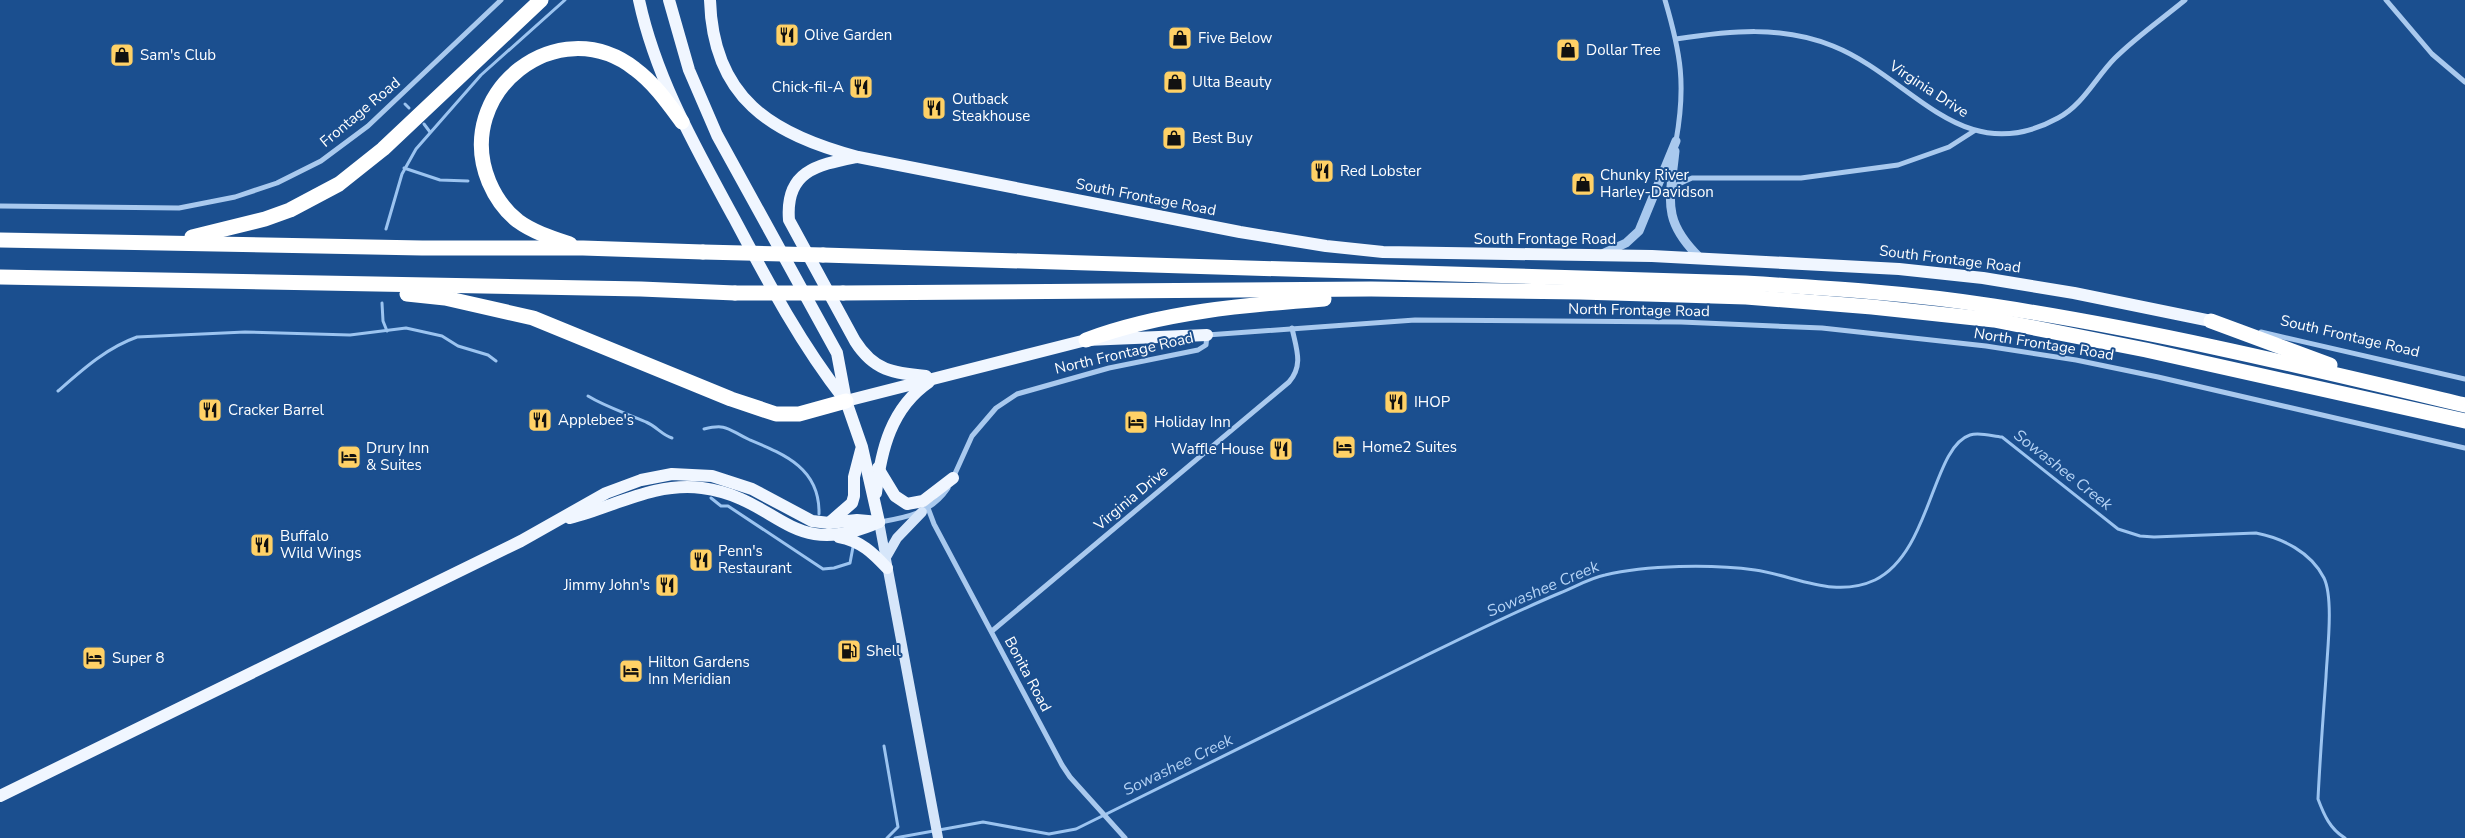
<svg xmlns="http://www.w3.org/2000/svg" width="2465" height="838" font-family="'Nunito Sans',sans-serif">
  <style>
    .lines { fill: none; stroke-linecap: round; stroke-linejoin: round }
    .stream { stroke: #9cc4f0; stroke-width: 3 }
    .minor { stroke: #a9c9ee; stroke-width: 5 }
    .tertiary { stroke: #a9c9ee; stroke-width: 9 }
    .secondary { stroke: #d6e6fa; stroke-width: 10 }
    .primary { stroke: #f0f6ff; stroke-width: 12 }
    .motorway { stroke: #fff; stroke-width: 15 }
    .motorway-bridge { stroke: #fff; stroke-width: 15 }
    .labels { text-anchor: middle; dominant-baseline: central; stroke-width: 4; stroke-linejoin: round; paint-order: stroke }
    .poi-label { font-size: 15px; fill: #fff; stroke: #1b4f8f; text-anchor: start }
    .street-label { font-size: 15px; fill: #fff; stroke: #1b4f8f }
    .water-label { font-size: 16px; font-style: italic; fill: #b5d3f5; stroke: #1b4f8f }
  </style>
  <rect width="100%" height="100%" fill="#1b4f8f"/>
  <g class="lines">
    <g class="stream">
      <polyline points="388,86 392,90"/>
      <polyline points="405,104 409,108"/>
      <polyline points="424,124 430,132"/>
      <polyline points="404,168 440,180 468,181"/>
      <polyline points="386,229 402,174 416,149 481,75 565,0"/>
      <polyline points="382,303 383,321 387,331"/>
      <path d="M58 391C82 370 106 348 137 337L245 332 350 335 406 328 442 336 458 346 488 355 496 361"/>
      <path d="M588 396C606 407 626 413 646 422 656 426 662 435 672 438"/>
      <path d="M704 429C728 423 728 430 750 440 786 455 820 469 819 514"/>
      <polyline points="711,498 721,506 728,506 823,569 834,568 850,563 853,547"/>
      <polyline points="884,746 898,827 887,838"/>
      <path d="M895 838 983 822 1049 834 1076 829C1191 772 1305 716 1419 659 1466 636 1512 613 1560 593 1575 587 1590 578 1605 575 1646 565 1712 564 1755 570 1796 576 1834 599 1875 580 1931 553 1932 447 1970 435 1979 432 1992 436 2002 437L2118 529 2140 536 2154 537 2256 533C2282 538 2311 552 2324 578 2334 599 2327 653 2326 677 2323 718 2320 758 2318 799 2324 815 2330 829 2345 838"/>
    </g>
    <g class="minor">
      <path d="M1665 0C1681 54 1686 85 1676 141"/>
      <polyline points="2386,0 2432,54 2465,82"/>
      <path d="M1676 39C1730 31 1781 25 1833 46 1913 78 1962 171 2058 118 2083 105 2096 77 2115 58 2136 37 2162 19 2185 0"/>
      <polyline points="1672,187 1692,178 1801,178 1898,165 1949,147 1974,131"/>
      <polyline points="0,206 179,208 235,197 277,183 321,161 368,126 501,0"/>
      <polyline points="2261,332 2465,379"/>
      <polyline points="953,478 972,436 996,408 1017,394 1109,368 1198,350 1206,345 1207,335 1415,320 1681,322 1822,328 1986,346 2076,360 2158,377 2465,448"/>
      <polyline points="928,508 934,524 1062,765 1070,777 1125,838"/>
      <path d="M880 522C908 517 931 513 948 488"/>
      <path d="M992 631 1289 382C1304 365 1296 348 1292 328"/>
    </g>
    <g class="tertiary">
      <path d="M1675 151C1670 200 1661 220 1700 258"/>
      <polyline points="1604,253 1626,243 1639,231 1676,141"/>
    </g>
    <g class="secondary">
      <polyline points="879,522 938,838"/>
      <polyline points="885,559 897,538 922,512"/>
    </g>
    <g class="primary">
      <path d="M639 0C656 79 696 148 734 218 767 280 800 343 844 399"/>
      <polyline points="669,0 689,70 717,135 837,353 846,401 862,447 879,522"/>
      <path d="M710 0C713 98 771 134 858 157L1240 232 1326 246 1383 252 1652 256 1899 269 1983 278 2074 293 2211 321"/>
      <path d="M856 157C817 165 785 171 789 220L855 341C874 371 893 373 926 376"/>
      <polyline points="846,401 1086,340 1207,335"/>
      <polyline points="878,468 895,496 907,504 923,501 953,478"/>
      <path d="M876 493C881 450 891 408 929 382"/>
      <path d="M570 518C614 507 654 482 702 488 780 498 789 562 879 522"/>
      <polyline points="829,523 852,503 854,496 854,477 861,450"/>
      <path d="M839 537C861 541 873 553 887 568"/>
      <polyline points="0,796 521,541 606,493 641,480 672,474 712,476 752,489 812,521 829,523 857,520 879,522"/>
    </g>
    <g class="motorway">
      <polyline points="192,237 265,219 290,210 339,184 383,149 541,0"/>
      <polyline points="0,240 422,248 583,248 703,252"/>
      <path d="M570 244C552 238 533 232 518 221 505 211 495 196 489 182 452 92 558 9 635 69 654 83 668 103 682 122"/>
      <path d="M823 255 1745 283C1828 288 1911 293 1993 306 2152 330 2309 368 2465 405"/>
      <polyline points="0,277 641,289 735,293"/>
      <polyline points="843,293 1371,289 1580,292 1746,297 1872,307 1994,320 2146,350 2465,421"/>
      <polyline points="407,294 445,298 533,318 731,399 776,414 799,414 846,401"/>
      <polyline points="2211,321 2330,365"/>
      <path d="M1086 340C1161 312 1244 305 1324 299"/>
    </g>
    <g class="motorway-bridge">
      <polyline points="703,252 823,255"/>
      <polyline points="735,293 843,293"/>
    </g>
  </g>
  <defs>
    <g id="restaurant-square" transform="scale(1.25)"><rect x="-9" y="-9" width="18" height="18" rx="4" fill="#ffd166" stroke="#1b4f8f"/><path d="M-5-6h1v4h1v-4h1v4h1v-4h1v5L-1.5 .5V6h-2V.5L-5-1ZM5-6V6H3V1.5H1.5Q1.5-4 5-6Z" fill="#111"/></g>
    <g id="shop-square" transform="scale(1.25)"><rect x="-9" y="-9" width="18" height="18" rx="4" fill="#ffd166" stroke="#1b4f8f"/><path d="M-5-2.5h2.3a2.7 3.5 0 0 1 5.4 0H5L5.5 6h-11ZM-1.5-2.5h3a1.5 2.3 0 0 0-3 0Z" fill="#111"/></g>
    <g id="hotel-square" transform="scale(1.25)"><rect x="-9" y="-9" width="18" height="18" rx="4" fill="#ffd166" stroke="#1b4f8f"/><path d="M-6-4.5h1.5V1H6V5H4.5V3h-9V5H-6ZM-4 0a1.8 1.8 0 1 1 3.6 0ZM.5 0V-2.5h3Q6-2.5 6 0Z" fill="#111"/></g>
    <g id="fuel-square" transform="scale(1.25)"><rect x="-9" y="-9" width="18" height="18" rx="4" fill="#ffd166" stroke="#1b4f8f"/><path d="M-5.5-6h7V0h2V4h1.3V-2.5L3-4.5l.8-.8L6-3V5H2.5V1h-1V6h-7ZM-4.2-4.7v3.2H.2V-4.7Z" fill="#111"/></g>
  </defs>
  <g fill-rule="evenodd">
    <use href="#restaurant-square" x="787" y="35"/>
    <use href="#shop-square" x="1180" y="38"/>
    <use href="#shop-square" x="1568" y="50"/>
    <use href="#shop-square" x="122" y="55"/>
    <use href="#shop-square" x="1175" y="82"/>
    <use href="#restaurant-square" x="861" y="87"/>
    <use href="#restaurant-square" x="934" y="108"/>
    <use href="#shop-square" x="1174" y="138"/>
    <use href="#restaurant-square" x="1322" y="171"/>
    <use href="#shop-square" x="1583" y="184"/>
    <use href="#restaurant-square" x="1396" y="402"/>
    <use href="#restaurant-square" x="210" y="410"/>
    <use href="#restaurant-square" x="540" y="420"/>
    <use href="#hotel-square" x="1136" y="422"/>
    <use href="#hotel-square" x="1344" y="447"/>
    <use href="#restaurant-square" x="1281" y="449"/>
    <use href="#hotel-square" x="349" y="457"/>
    <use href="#restaurant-square" x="262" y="545"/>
    <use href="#restaurant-square" x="701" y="560"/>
    <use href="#restaurant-square" x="667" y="585"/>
    <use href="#fuel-square" x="849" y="651"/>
    <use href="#hotel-square" x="94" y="658"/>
    <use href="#hotel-square" x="631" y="671"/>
  </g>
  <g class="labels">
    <g class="poi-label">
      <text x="804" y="35">Olive Garden</text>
      <text x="1198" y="38">Five Below</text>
      <text x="1586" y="50">Dollar Tree</text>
      <text x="140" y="55">Sam's Club</text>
      <text x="1192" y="82">Ulta Beauty</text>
      <text x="844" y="87" text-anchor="end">Chick-fil-A</text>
      <text x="952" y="99">Outback<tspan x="952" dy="17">Steakhouse</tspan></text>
      <text x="1192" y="138">Best Buy</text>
      <text x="1340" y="171">Red Lobster</text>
      <text x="1600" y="175">Chunky River<tspan x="1600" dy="17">Harley-Davidson</tspan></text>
      <text x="1414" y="402">IHOP</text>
      <text x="228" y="410">Cracker Barrel</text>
      <text x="558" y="420">Applebee's</text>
      <text x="1154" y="422">Holiday Inn</text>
      <text x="1362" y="447">Home2 Suites</text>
      <text x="366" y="448">Drury Inn<tspan x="366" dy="17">&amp; Suites</tspan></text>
      <text x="1264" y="449" text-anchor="end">Waffle House</text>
      <text x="280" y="536">Buffalo<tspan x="280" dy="17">Wild Wings</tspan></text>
      <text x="718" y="551">Penn's<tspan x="718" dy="17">Restaurant</tspan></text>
      <text x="650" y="585" text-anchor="end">Jimmy John's</text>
      <text x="866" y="651">Shell</text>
      <text x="112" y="658">Super 8</text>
      <text x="648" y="662">Hilton Gardens<tspan x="648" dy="17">Inn Meridian</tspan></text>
    </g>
    <g class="street-label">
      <text transform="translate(1929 89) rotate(33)">Virginia Drive</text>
      <text transform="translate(360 112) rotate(-40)">Frontage Road</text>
      <text transform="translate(1146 197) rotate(11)">South Frontage Road</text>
      <text x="1545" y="239">South Frontage Road</text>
      <text transform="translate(1950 259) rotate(7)">South Frontage Road</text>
      <text transform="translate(1639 310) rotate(1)">North Frontage Road</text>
      <text transform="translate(2350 336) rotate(13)">South Frontage Road</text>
      <text transform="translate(2044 344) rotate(9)">North Frontage Road</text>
      <text transform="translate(1124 353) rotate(-13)">North Frontage Road</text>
      <text transform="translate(1131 498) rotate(-40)">Virginia Drive</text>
      <text transform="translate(1028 674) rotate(62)">Bonita Road</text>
    </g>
    <g class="water-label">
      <text transform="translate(2063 470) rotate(38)">Sowashee Creek</text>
      <text transform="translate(1543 589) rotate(-23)">Sowashee Creek</text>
      <text transform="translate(1178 765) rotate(-26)">Sowashee Creek</text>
    </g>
  </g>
</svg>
